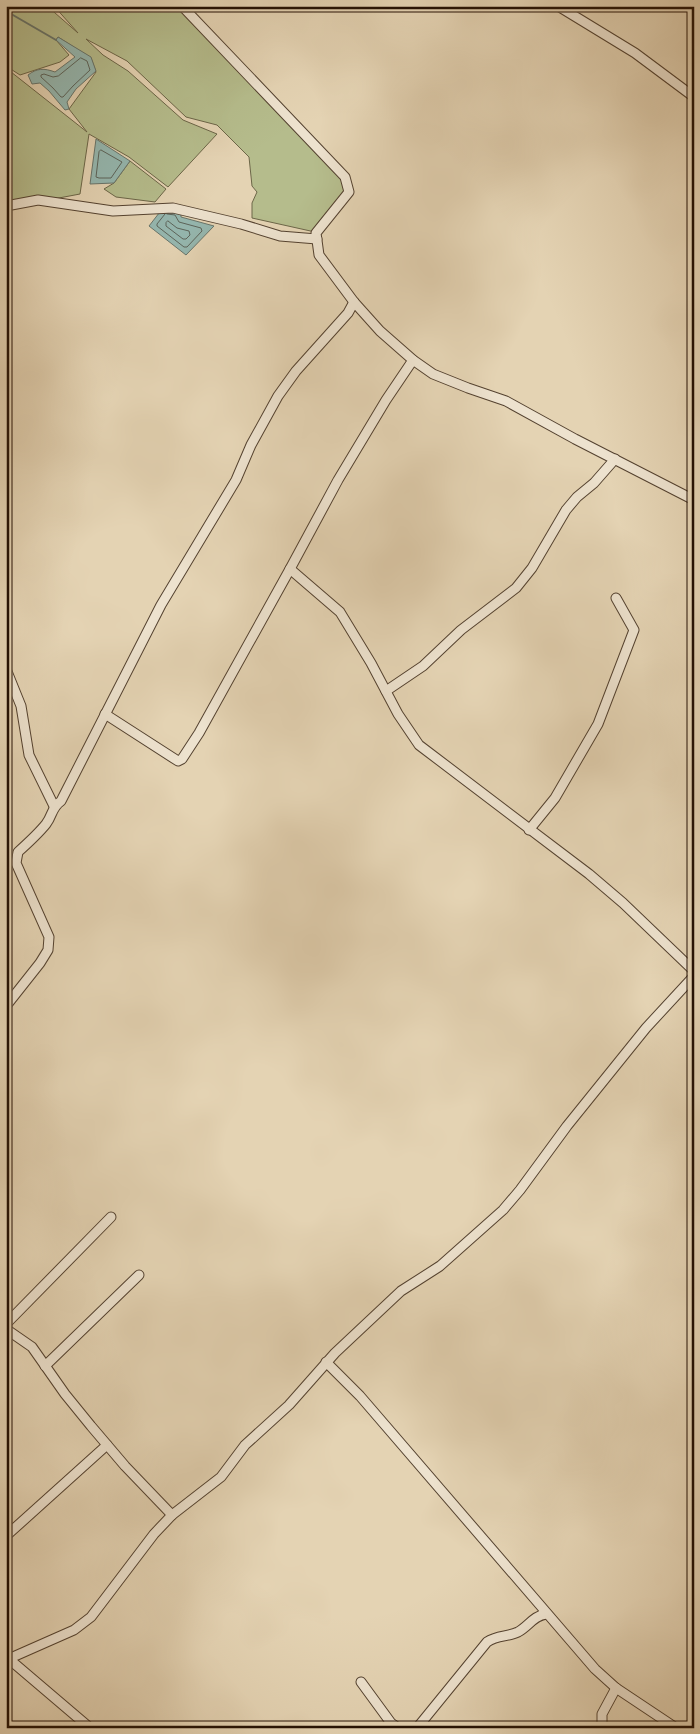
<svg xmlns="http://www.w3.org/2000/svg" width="700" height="1734" font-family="Cardo,serif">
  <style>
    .green { fill: #b5bc8c; stroke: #6c6648 }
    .water { fill: #95b7af; stroke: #68756b }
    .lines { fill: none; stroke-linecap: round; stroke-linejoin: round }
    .shore { stroke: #5c645a; stroke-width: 1 }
    .stream { stroke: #68756b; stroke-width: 2 }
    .minor-casing { stroke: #544230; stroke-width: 11 }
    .minor { stroke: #ede2ce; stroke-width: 9 }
  </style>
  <rect width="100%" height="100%" fill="#e4d3b3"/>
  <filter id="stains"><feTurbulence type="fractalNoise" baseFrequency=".004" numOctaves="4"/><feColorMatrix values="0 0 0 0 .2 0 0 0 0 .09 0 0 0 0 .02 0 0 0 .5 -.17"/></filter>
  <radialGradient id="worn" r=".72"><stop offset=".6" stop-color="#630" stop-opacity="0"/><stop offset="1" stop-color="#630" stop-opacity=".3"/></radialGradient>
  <g class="green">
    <polygon points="6,6 47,6 78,33 54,6 182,6 345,177 349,192 315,232 252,218 252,203 257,192 252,186 249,157 217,125 186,117 127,61 86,39 103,55 128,71 183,120 217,134 168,187 129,157 89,134 80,194 6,208 6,68 87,132 69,109 96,72 91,58 58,37 56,40 69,55 60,62 20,75 6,66"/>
    <polygon points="130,161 166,189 155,202 116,197 104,189 114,183"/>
  </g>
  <g class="water">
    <path d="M58 37 91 57 96 71 76 89 67 102 69 109 65 110 49 91 40 83 32 84 28 75C37 68 44 68 55 72L75 57 56 40Z"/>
    <polygon points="96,139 130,161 114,183 90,184"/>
    <polygon points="163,208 181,210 181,217 214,226 186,255 149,226"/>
  </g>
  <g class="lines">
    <g class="shore">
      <polygon points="81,58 87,61 90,70 73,86 63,97 61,97 53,88 41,77 41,75 44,74 53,77 58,76"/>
      <polygon points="101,150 122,162 111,178 99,178 96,177 99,152"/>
      <polyline points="165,214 157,224 157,226 184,247 187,247 202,231 201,228 179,222 175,215 167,214"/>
      <polygon points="168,221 177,228 189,231 190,235 186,239 183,239 166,226 166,223"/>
    </g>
    <polyline class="stream" points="6,11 56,40"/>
    <g class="minor-casing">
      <g id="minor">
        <polyline points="182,6 345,177 349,192 316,233 319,255 354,302 380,331 413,360 433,374 468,388 506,401 575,439 694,500"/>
        <polyline points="558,6 635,53 694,97"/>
        <polyline points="6,206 38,200 113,211 173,208 241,224 280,236 317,239"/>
        <polyline points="290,569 340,612 371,663 398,714 419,745 589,874 623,903 694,971"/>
        <polyline points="6,669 21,706 29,755 54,806"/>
        <polyline points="386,691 423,666 461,630 516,588 532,568 566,510 577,497 594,483 615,459"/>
        <polyline points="105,714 178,761 182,759 199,733 290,569 338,480 386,400 413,360"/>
        <polyline points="529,830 555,798 598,724 634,630 616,598"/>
        <path d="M6 1006 40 963 48 950 49 937 16 863 18 852C28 843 38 834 46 824 53 815 51 808 61 801L161 605 236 480 251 445 278 396 296 371 348 313 354 302"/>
        <polyline points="6,1324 111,1217"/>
        <polyline points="6,1329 32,1347 65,1394 91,1426 125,1466 172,1515"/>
        <polyline points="326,1362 360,1396 595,1669 616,1688 676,1728"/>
        <polyline points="45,1366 139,1275"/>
        <polyline points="6,1536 107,1445"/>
        <polyline points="9,1659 90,1728"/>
        <polyline points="6,1660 74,1630 91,1617 154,1534 172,1515 221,1477 245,1445 289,1405 335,1353 401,1291 440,1266 503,1210 520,1190 567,1126 646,1028 694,976"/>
        <polyline points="361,1682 391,1723 398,1728"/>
        <path d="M417 1728 487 1642C497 1635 508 1637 518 1632 529 1626 533 1616 546 1614"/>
        <polyline points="602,1728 602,1714 616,1688"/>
      </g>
    </g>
    <use href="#minor" class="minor"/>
  </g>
  <rect width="700" height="1734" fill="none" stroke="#e4d3b3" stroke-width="25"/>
  <rect x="8" y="8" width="685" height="1719" fill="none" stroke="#241104" stroke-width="2.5"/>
  <rect x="12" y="12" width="675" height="1709" fill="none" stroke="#241104"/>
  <rect width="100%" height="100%" filter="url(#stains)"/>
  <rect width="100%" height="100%" fill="url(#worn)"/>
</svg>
